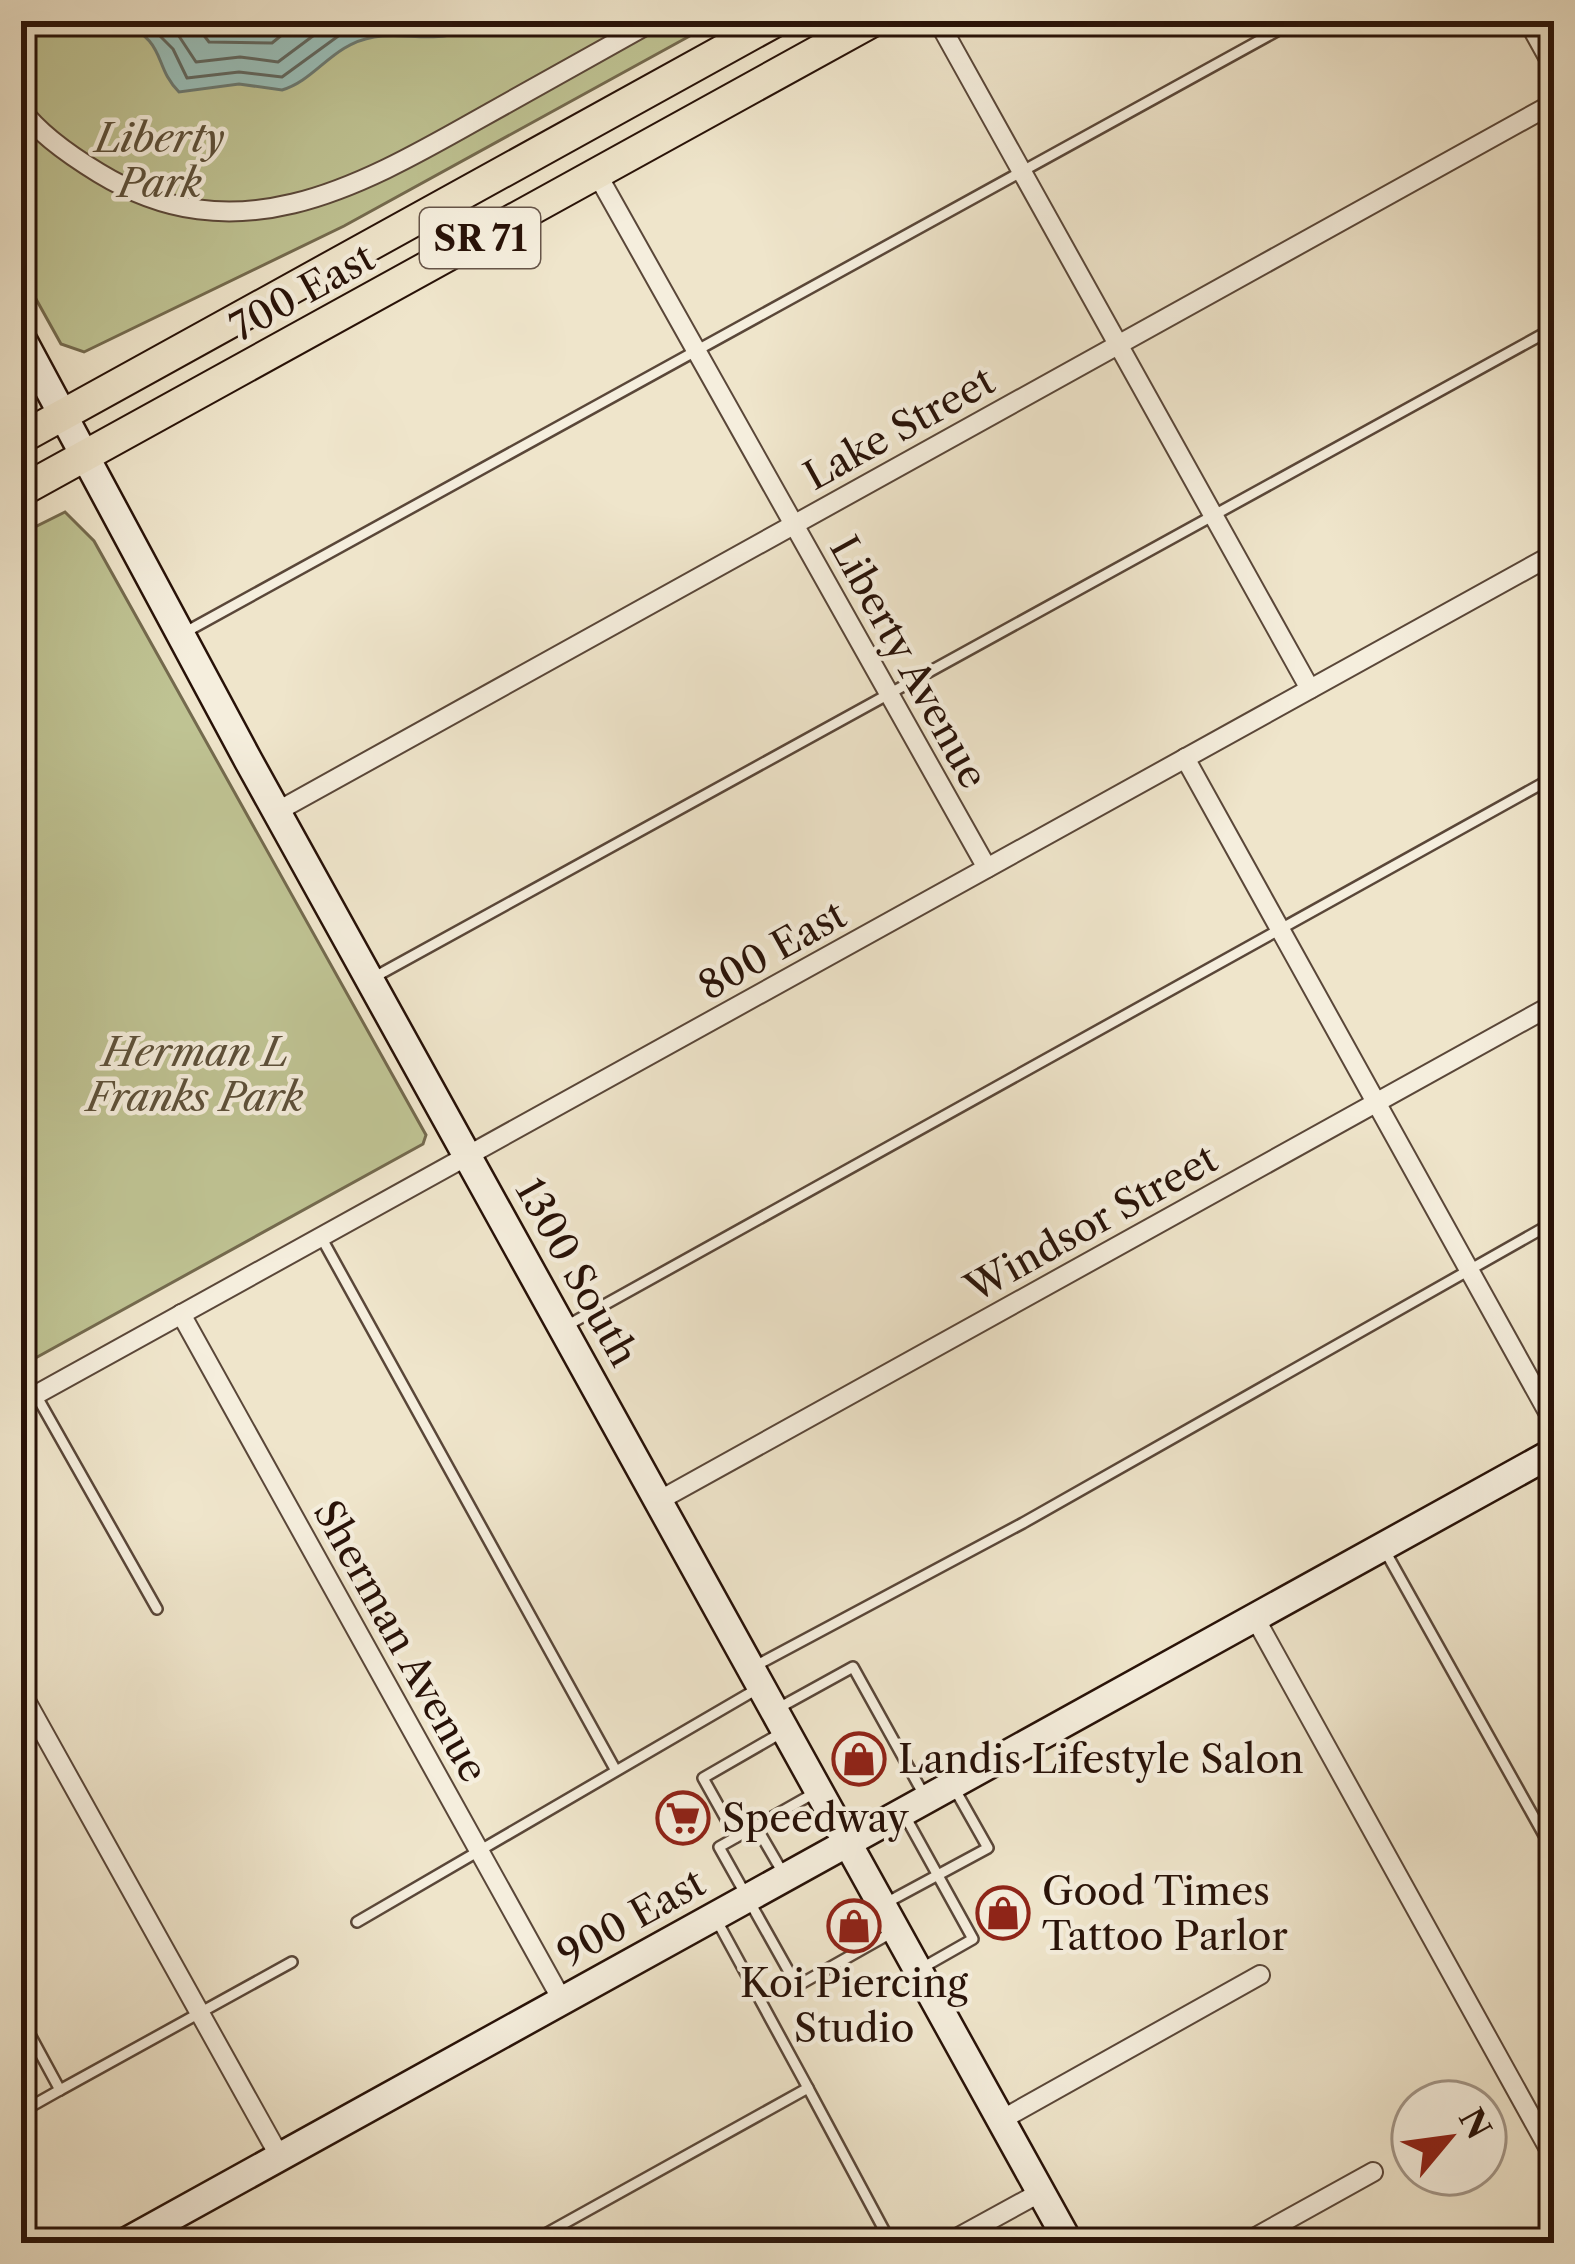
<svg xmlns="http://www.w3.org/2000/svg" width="1575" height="2264" font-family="'Libre Caslon Text',serif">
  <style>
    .green { fill: #bfc393; stroke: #746a4e; stroke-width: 3 }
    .water { fill: #9abfb9; stroke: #6c7a72; stroke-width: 3 }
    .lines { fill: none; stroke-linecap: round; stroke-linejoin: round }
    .shore { stroke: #616860; stroke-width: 3 }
    .lane-casing { stroke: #5a4739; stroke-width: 14 }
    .street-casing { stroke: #5a4739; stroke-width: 22 }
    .secondary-casing { stroke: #281208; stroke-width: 32 }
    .primary-casing { stroke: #281208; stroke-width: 34 }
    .lane { stroke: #f5eedd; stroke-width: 9 }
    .street { stroke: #f5eedd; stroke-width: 18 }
    .secondary { stroke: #f5eedd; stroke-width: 27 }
    .primary { stroke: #efe5cb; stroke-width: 30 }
    .labels { text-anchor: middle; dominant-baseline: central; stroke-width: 9; stroke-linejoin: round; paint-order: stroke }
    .shield { fill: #f5eedd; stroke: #665448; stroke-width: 3 }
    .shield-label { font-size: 36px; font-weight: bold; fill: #281208 }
    .park-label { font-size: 39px; font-style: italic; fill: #5d5039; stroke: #f5eedd }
    .street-label { font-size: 39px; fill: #281208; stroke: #f5eedd }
    .poi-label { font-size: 39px; fill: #281208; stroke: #f5eedd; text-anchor: start }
  </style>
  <rect width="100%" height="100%" fill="#efe5cb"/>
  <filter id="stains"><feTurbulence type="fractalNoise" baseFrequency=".00167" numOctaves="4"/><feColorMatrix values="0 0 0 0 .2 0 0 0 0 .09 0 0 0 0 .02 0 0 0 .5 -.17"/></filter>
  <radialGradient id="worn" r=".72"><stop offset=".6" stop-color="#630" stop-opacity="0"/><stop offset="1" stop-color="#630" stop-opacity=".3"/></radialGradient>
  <g class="green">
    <polygon points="21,21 717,21 344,226 84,352 61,344 21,272"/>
    <polygon points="65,512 94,541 426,1135 423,1144 21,1366 21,534"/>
  </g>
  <path class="water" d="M119 21H477C448 48 409 31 374 37 332 44 316 80 282 90L239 84 179 92C152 65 169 42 119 21Z"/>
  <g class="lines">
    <g class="shore">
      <polyline points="145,21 173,49 187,78 239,72 282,77 341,34 374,25 457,21"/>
      <polyline points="169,21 196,62 240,57 278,62 333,21"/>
      <polyline points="193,21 209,42 272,43 299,21"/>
    </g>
    <g class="lane-casing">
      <g id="lane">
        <polyline points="182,634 1295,21"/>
        <polyline points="371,979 1554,328"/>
        <polyline points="321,1237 615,1769"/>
        <polyline points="568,1325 1554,777"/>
        <polyline points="36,1395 157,1609"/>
        <polyline points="1384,1549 1554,1853"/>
        <polyline points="757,1665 1023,1523 1554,1222"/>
        <polyline points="775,1710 853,1667 924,1795"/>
        <polyline points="818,1791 719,1847 797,1986 891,1933"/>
        <polyline points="750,1816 783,1873"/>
        <polyline points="905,1816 973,1939 922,1968"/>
        <polyline points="736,1837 703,1778 781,1733"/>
        <polyline points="886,1903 988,1848 953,1786"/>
        <polyline points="716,1919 808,2088"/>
        <polyline points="357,1922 757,1689"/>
        <polyline points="21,2018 60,2090 21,2112"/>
        <polyline points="60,2090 292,1962"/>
        <polyline points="529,2243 808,2088 891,2243"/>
      </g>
    </g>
    <g class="street-casing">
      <g id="street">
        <polyline points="938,21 1310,689"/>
        <polyline points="1528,21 1554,68"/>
        <path d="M21 109C40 135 71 156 99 173 235 256 355 189 477 120 536 87 595 54 654 21"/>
        <polyline points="597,174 987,868"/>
        <polyline points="1185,758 1554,1423"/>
        <polyline points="276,812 1554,103"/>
        <polyline points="181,1314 562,2000"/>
        <polyline points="21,1403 1554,554"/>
        <polyline points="660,1500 1554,1004"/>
        <polyline points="1255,1618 1554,2158"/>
        <polyline points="21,1692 280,2157"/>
        <polyline points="1001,2120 1260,1975"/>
        <polyline points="948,2243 1041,2192"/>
        <polyline points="1245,2243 1373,2172"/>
      </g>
    </g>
    <g class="secondary-casing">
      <g id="secondary">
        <polyline points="21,337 248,760 1069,2243"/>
        <polyline points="124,2243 1554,1452"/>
      </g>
    </g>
    <g class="primary-casing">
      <g id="primary">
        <polyline points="21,438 776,21"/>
        <polyline points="21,491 873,21"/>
      </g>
    </g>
    <use href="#lane" class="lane"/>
    <use href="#street" class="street"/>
    <use href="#secondary" class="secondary"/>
    <use href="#primary" class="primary"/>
  </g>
  <defs>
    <g id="shop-ring" transform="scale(2.7)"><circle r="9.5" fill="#f5eedd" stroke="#8f2418" stroke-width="1.5"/><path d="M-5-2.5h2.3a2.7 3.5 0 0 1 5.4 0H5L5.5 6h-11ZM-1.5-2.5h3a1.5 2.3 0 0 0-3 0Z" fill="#8f2418"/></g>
    <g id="supermarket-ring" transform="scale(2.7)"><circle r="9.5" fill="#f5eedd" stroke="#8f2418" stroke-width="1.5"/><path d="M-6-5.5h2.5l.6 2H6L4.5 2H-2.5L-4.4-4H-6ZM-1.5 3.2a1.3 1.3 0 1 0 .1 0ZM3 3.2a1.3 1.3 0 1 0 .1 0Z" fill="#8f2418"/></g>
  </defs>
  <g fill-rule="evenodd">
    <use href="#shop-ring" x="859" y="1759"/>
    <use href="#supermarket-ring" x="683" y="1818"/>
    <use href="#shop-ring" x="1003" y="1913"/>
    <use href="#shop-ring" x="854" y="1926"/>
  </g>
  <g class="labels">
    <rect class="shield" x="420" y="208" width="120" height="60" rx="9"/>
    <g class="shield-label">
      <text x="480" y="238">SR 71</text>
    </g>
    <g class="park-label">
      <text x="160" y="138">Liberty<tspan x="160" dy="45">Park</tspan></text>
      <text x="195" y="1052">Herman L<tspan x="195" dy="45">Franks Park</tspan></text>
    </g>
    <g class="street-label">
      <text transform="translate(302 292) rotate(-29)">700 East</text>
      <text transform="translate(899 428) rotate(-29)">Lake Street</text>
      <text transform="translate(909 662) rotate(61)">Liberty Avenue</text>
      <text transform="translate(772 950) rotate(-29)">800 East</text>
      <text transform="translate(1091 1223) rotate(-29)">Windsor Street</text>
      <text transform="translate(577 1272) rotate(61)">1300 South</text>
      <text transform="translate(401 1641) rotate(61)">Sherman Avenue</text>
      <text transform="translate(631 1918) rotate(-29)">900 East</text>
    </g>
    <g class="poi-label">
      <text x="898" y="1759">Landis Lifestyle Salon</text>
      <text x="722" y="1818">Speedway</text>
      <text x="1042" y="1891">Good Times<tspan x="1042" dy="45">Tattoo Parlor</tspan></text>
      <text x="854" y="1983" text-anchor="middle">Koi Piercing<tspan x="854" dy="45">Studio</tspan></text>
    </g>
  </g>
  <rect width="1575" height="2264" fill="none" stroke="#efe5cb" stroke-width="72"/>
  <rect x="24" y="24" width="1527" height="2216" fill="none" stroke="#281208" stroke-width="6"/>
  <rect x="36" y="36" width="1503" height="2192" fill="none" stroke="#281208" stroke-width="3"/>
  <g transform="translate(1449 2138) rotate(61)"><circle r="57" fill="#f5eedd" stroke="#a39688" stroke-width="3"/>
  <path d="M0-9L21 45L0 30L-21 45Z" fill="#8f2418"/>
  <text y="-18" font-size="33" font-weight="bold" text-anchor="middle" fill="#281208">N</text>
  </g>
  <rect width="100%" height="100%" filter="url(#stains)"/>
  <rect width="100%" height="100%" fill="url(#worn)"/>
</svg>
